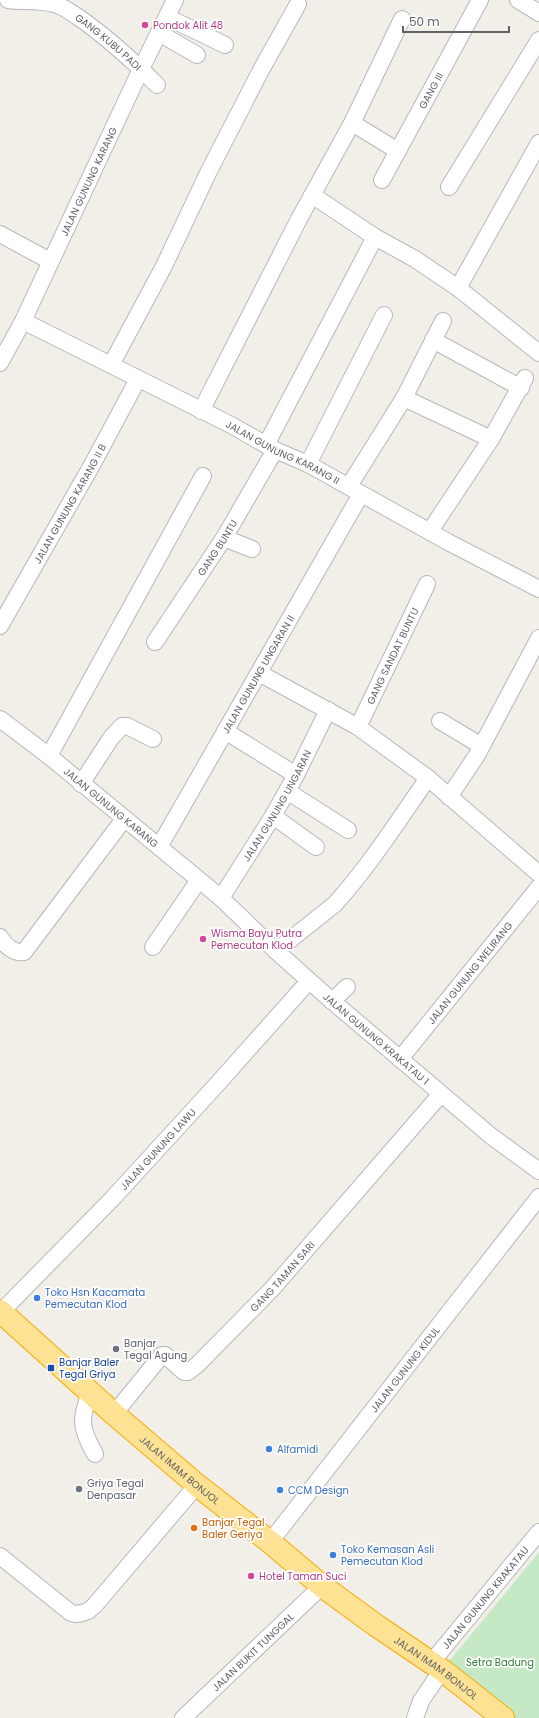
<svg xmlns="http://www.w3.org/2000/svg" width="539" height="1718" font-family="Poppins,sans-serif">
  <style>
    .green { fill: #c5e8c5 }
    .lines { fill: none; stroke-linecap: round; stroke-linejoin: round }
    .minor-casing { stroke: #b5b8bc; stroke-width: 18 }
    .highway-casing { stroke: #f9ab00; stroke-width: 24 }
    .minor { stroke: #fff; stroke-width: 16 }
    .highway { stroke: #fde293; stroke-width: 22 }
    .hotel-dot { fill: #d1479c; stroke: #fff; stroke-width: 1.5 }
    .shop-dot { fill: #3f7fe0; stroke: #fff; stroke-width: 1.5 }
    .worship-dot { fill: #6b7280; stroke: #fff; stroke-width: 1.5 }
    .transit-dot { fill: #1a4fb4; stroke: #fff; stroke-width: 1.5 }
    .food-dot { fill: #e8710a; stroke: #fff; stroke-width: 1.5 }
    .labels { text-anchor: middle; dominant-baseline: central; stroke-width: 3.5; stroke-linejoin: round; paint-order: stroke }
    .hotel-label { font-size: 10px; fill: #b23c85; stroke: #fff; text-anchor: start }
    .street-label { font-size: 10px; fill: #5f6368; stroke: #fff }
    .shop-label { font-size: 10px; fill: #366cbe; stroke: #fff; text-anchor: start }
    .worship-label { font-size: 10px; fill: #5b616d; stroke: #fff; text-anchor: start }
    .transit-label { font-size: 10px; fill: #164399; stroke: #fff; text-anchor: start }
    .food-label { font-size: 10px; fill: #c56008; stroke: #fff; text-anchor: start }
    .park-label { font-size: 10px; fill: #348238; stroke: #fff }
  </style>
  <rect width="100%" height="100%" fill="#f1efe8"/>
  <polygon class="green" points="539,1552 539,1718 509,1718 442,1670"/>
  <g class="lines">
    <g class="minor-casing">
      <g id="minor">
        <path id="s1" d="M8 0C24 2 39 0 54 4 63 6 70 12 78 17 107 37 133 61 157 85"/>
        <polyline points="518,0 539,13"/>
        <polyline points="167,17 225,45"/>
        <polyline points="159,33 197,55"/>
        <polyline points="352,123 398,151"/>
        <path id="s2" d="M382 180 480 0"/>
        <polyline points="449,187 539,40"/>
        <polyline points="312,195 375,237 415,259 458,288 539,353"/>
        <polyline points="0,234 50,261"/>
        <polyline points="458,288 539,143"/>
        <path id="s3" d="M23 321 231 425 275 450 308 464 448 542 539 589"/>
        <polyline points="433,340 521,388"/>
        <path id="s4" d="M0 363 23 321 141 69 175 0"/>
        <polyline points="111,365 164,266 209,171 261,70 298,4"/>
        <polyline points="404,398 491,439"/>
        <polyline points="201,411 299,219 352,123 402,19"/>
        <polyline points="266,445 375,237"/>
        <polyline points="308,464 384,315"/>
        <polyline points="349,486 404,398 443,321"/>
        <polyline points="430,531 491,439 525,378"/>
        <polyline points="224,538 252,549"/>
        <path id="s5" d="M0 626 92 465 138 379"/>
        <path id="s6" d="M155 642 224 538 275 450"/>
        <polyline points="259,673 358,727 428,778 539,874"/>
        <path id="s7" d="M0 719 49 756 221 898 276 951 332 1001 491 1136 539 1171"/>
        <polyline points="440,721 480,745"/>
        <path id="s8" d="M358 727 427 584"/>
        <polyline points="225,731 296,775"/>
        <polyline points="49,756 203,476"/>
        <polyline points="81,784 111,738 122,726 127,726 153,739"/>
        <polyline points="287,791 348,830"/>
        <polyline points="449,797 477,755 539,638"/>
        <polyline points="273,816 316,847"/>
        <path id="s9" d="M159 847 357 501"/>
        <path id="s10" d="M221 898 273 816 296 775 328 710"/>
        <path d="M0 937C5 946 15 954 24 952L124 819"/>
        <polyline points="153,947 199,880"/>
        <path d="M276 951 335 904C370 865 398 821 428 778"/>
        <polyline points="332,1001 347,987"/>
        <path id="s11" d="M400 1059 539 887"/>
        <path id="s12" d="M1 1312 112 1199 220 1081 309 981"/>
        <path d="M90 1392C80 1419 80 1428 95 1454"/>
        <path id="s13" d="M114 1414 162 1355H165L184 1372H188L197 1365 272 1289 441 1094"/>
        <path id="s14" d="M270 1542 539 1197"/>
        <polyline points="0,1556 71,1613 76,1614 82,1613 88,1611 95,1605 197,1485"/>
        <path id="s15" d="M431 1663 539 1532"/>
        <path id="s16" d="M183 1718 322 1586"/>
        <polyline points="415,1718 421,1701 442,1670"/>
      </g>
    </g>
    <g class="highway-casing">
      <g id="highway">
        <path id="s17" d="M0 1311 114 1414 197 1485 270 1542 322 1586 377 1626 442 1670 503 1718"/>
      </g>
    </g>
    <use href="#minor" class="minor"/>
    <use href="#highway" class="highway"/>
  </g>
  <g class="hotel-dot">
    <circle cx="145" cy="25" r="4"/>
    <circle cx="203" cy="939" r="4"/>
    <circle cx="251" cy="1576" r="4"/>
  </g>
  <g class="shop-dot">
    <circle cx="37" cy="1298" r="4"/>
    <circle cx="269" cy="1449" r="4"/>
    <circle cx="280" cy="1490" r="4"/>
    <circle cx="333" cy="1555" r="4"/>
  </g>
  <g class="worship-dot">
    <circle cx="116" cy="1349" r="4"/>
    <circle cx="79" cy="1489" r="4"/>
  </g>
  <rect class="transit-dot" x="47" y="1364" width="8" height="8" rx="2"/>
  <circle class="food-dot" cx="194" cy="1528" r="4"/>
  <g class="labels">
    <g class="hotel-label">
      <text x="153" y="25">Pondok Alit 48</text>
      <text x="211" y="933">Wisma Bayu Putra<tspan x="211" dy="12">Pemecutan Klod</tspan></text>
      <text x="259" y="1576">Hotel Taman Suci</text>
    </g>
    <g class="street-label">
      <text stroke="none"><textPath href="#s1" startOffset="113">GANG KUBU PADI</textPath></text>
      <text stroke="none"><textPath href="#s2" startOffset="102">GANG III</textPath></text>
      <text stroke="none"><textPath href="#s4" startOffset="202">JALAN GUNUNG KARANG</textPath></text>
      <text stroke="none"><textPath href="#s3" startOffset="291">JALAN GUNUNG KARANG II</textPath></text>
      <text stroke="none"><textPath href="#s5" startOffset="141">JALAN GUNUNG KARANG II B</textPath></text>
      <text stroke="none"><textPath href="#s6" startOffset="113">GANG BUNTU</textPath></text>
      <text stroke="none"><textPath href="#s8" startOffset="79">GANG SANDAT BUNTU</textPath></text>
      <text stroke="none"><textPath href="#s9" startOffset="199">JALAN GUNUNG UNGARAN II</textPath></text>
      <text stroke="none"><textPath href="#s10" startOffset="108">JALAN GUNUNG UNGARAN</textPath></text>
      <text stroke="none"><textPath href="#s7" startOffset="142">JALAN GUNUNG KARANG</textPath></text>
      <text stroke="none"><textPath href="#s11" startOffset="111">JALAN GUNUNG WELIRANG</textPath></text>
      <text stroke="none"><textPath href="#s7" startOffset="494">JALAN GUNUNG KRAKATAU 1</textPath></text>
      <text stroke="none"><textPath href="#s12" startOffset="226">JALAN GUNUNG LAWU</textPath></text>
      <text stroke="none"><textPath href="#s13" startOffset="243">GANG TAMAN SARI</textPath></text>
      <text stroke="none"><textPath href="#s14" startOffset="219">JALAN GUNUNG KIDUL</textPath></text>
      <text stroke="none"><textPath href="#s17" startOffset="240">JALAN IMAM BONJOL</textPath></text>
      <text stroke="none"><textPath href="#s15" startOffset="85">JALAN GUNUNG KRAKATAU</textPath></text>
      <text stroke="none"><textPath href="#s16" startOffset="96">JALAN BUKIT TUNGGAL</textPath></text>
      <text stroke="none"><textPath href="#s17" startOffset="564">JALAN IMAM BONJOL</textPath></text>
    </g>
    <g class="shop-label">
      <text x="45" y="1292">Toko Hsn Kacamata<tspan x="45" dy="12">Pemecutan Klod</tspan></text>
      <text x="277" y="1449">Alfamidi</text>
      <text x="288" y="1490">CCM Design</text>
      <text x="341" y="1549">Toko Kemasan Asli<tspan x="341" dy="12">Pemecutan Klod</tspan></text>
    </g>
    <g class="worship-label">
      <text x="124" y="1343">Banjar<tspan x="124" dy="12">Tegal Agung</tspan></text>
      <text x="87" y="1483">Griya Tegal<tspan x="87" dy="12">Denpasar</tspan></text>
    </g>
    <g class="transit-label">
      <text x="59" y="1362">Banjar Baler<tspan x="59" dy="12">Tegal Griya</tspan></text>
    </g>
    <g class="food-label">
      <text x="202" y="1522">Banjar Tegal<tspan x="202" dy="12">Baler Geriya</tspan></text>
    </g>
    <g class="park-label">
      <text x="500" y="1662">Setra Badung</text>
    </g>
  </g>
  <path d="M403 26v6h106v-6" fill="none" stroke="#5f6368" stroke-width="2"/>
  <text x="409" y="26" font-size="12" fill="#5f6368" stroke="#ffffff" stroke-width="3" paint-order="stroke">50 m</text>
</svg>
